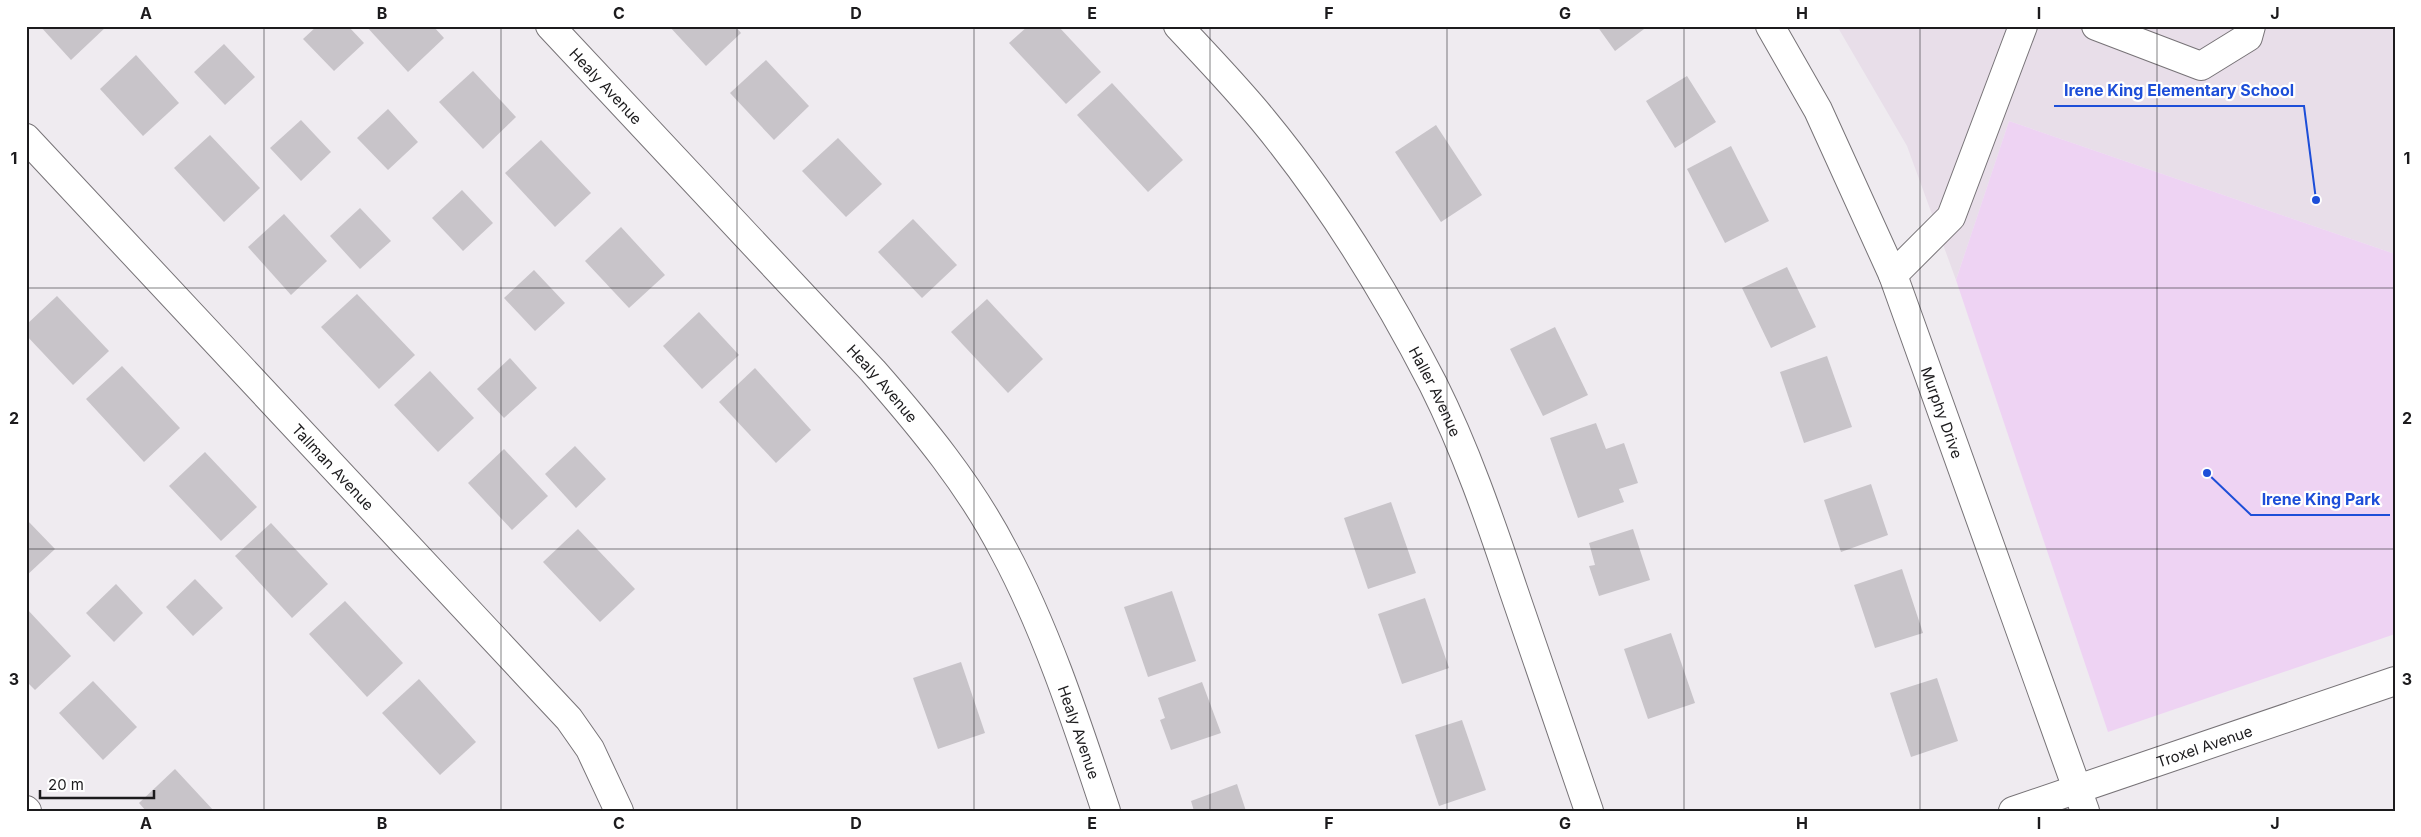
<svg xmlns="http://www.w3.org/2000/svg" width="2421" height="837" font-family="Inter,sans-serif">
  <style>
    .built { fill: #e8dee9 }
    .green { fill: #eed3f3 }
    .building { fill: #c8c4c9 }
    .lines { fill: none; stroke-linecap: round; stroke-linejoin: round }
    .minor-casing { stroke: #777377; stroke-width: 30 }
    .minor { stroke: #fff; stroke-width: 28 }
    .grid { fill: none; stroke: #1c1b1d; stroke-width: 1; stroke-opacity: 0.55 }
    .labels { text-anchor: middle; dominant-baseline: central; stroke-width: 4.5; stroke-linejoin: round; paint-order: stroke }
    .street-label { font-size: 15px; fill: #1c1b1d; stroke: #fff }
    .leader { fill: none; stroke: #1d4ed8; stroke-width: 2 }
    .callout-dot { fill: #1d4ed8; stroke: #fff; stroke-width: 2 }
    .callout-label { font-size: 16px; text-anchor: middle; font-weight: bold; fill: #1d4ed8; stroke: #fff; stroke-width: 4.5; stroke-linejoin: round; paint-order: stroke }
    .neatline { fill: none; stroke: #1c1b1d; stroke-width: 2 }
    .grid-label { font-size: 16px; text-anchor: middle; font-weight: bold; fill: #1c1b1d }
  </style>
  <rect width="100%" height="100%" fill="#efebf0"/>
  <polygon class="built" points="1837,26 2395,26 2395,254 2009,121 1956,280 1907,146"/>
  <polygon class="green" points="2009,121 2395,254 2395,634 2108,732 1956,280"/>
  <g class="building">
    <polygon points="40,26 107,26 71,60"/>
    <polygon points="317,26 348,26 364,43 334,71 303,39"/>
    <polygon points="366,26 433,26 444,38 408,72"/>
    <polygon points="669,26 735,26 741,33 706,66"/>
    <polygon points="1028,26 1058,26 1101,72 1066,104 1009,43"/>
    <polygon points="1597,26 1648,26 1615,51"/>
    <polygon points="224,44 255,77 225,105 194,72"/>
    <polygon points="136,55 179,103 143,136 100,89"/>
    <polygon points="766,60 809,106 774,140 730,93"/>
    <polygon points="473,71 516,117 483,149 439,102"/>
    <polygon points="1687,76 1716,122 1675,148 1646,101"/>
    <polygon points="1112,83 1183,160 1148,192 1077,115"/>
    <polygon points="388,109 418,142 388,170 357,138"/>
    <polygon points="301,120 331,152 301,181 270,148"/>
    <polygon points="1436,125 1482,195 1441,222 1395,152"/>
    <polygon points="210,135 260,188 224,222 174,168"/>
    <polygon points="838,138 882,184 846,217 802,171"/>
    <polygon points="541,140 591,193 555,227 505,173"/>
    <polygon points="1731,146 1769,221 1725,243 1687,169"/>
    <polygon points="462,190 493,223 463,251 432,218"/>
    <polygon points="360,208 391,241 360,269 330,236"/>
    <polygon points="284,214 327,261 291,295 248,247"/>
    <polygon points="913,219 957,265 922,298 878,252"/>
    <polygon points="621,227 665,275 629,308 585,261"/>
    <polygon points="1787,267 1816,327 1771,348 1742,288"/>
    <polygon points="534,270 565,303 535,331 504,298"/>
    <polygon points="357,294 415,355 379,389 321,327"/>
    <polygon points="57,296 109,351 73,385 26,335 26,325"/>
    <polygon points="987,299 1043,359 1008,393 951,332"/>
    <polygon points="699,312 739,355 702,389 663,346"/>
    <polygon points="1555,327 1588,395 1543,416 1510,349"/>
    <polygon points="1827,356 1852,427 1804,443 1780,372"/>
    <polygon points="510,358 537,388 504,418 477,389"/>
    <polygon points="122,366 180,428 144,462 86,399"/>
    <polygon points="755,368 811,430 776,463 719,402"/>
    <polygon points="430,371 474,418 438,452 394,405"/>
    <polygon points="1596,423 1606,449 1624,443 1638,483 1619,489 1624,502 1578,518 1550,438"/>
    <polygon points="575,446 606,479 576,508 545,474"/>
    <polygon points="504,449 548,496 512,530 468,483"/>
    <polygon points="205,452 257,507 221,541 169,486"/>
    <polygon points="1871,484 1888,535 1841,552 1824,500"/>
    <polygon points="1391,502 1416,573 1368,589 1344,518"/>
    <polygon points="27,520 55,549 26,576 26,521"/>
    <polygon points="271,523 328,584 292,618 235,556"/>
    <polygon points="578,529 635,589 600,622 543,562"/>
    <polygon points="1633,529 1650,580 1599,596 1589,566 1595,565 1589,543"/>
    <polygon points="1902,569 1923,633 1875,648 1854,585"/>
    <polygon points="195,579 223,608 193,636 166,607"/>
    <polygon points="116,584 143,613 114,642 86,613"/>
    <polygon points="1172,591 1196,661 1148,677 1124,607"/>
    <polygon points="1425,598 1449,668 1402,684 1378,614"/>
    <polygon points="345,601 403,663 367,697 309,634"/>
    <polygon points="26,608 71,656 35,690 26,681"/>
    <polygon points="1671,633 1695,703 1648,719 1624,649"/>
    <polygon points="961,662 985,733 938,749 913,678"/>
    <polygon points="1937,678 1958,741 1911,757 1890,693"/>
    <polygon points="419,679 476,742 440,775 382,713"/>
    <polygon points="93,681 137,727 103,760 59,713"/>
    <polygon points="1202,682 1221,733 1171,750 1160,720 1165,718 1158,698"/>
    <polygon points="1462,720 1486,790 1439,806 1415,735"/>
    <polygon points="175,769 214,811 146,811 139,803"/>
    <polygon points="1237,784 1246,811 1194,811 1191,801"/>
  </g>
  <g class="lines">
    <g class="minor-casing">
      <g id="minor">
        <path id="s1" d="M550 26 873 371C922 427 970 485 1004 551 1047 631 1077 724 1106 811"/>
        <path id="s2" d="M1178 26C1207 57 1236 87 1263 120 1329 200 1385 291 1433 384 1466 450 1490 520 1513 589 1539 663 1564 737 1589 811"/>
        <path id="s3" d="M1770 26 1818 110 1893 275 2085 811"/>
        <polyline points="2096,26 2201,66 2248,37 2251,26"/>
        <path id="s4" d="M26 138 569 719 590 749 619 811"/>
        <polyline points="1893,275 1951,217 2023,26"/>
        <polyline points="26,810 27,811"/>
        <path id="s5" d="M2013 811 2395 681"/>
      </g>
    </g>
    <use href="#minor" class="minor"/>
  </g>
  <path class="grid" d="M264 26V811M501 26V811M737 26V811M974 26V811M1210 26V811M1447 26V811M1684 26V811M1920 26V811M2157 26V811M26 288H2395M26 549H2395"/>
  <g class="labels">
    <g class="street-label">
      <text stroke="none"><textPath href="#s1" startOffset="82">Healy Avenue</textPath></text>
      <text stroke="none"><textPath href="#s1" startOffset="488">Healy Avenue</textPath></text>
      <text stroke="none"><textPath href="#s2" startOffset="449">Haller Avenue</textPath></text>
      <text stroke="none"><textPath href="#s3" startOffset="424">Murphy Drive</textPath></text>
      <text stroke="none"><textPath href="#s4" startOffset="450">Tallman Avenue</textPath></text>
      <text stroke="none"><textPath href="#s1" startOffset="892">Healy Avenue</textPath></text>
      <text stroke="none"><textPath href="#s5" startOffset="202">Troxel Avenue</textPath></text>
    </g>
  </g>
  <path class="leader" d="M2316 200L2304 106H2054M2207 473L2251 515H2390"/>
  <g class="callout-dot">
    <circle cx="2316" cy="200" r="5"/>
    <circle cx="2207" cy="473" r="5"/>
  </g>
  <g class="callout-label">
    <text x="2179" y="96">Irene King Elementary School</text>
    <text x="2321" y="505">Irene King Park</text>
  </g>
  <rect width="2421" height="837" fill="none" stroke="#ffffff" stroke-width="55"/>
  <path d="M40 790v8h114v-8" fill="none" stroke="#1c1b1d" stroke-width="2.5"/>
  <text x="48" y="790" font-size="15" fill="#1c1b1d" stroke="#ffffff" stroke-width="4" paint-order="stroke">20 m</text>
  <rect x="28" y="28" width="2366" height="782" class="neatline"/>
  <g class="grid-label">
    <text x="146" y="19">A</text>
    <text x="382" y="19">B</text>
    <text x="619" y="19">C</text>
    <text x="856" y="19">D</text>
    <text x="1092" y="19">E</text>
    <text x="1329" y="19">F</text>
    <text x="1565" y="19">G</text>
    <text x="1802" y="19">H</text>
    <text x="2039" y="19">I</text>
    <text x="2275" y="19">J</text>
    <text x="14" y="164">1</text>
    <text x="2407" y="164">1</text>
    <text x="14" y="424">2</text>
    <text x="2407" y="424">2</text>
    <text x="14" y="685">3</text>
    <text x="2407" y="685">3</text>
    <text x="146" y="829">A</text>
    <text x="382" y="829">B</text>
    <text x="619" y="829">C</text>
    <text x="856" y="829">D</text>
    <text x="1092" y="829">E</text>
    <text x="1329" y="829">F</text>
    <text x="1565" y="829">G</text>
    <text x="1802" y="829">H</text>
    <text x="2039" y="829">I</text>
    <text x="2275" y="829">J</text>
  </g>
</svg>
